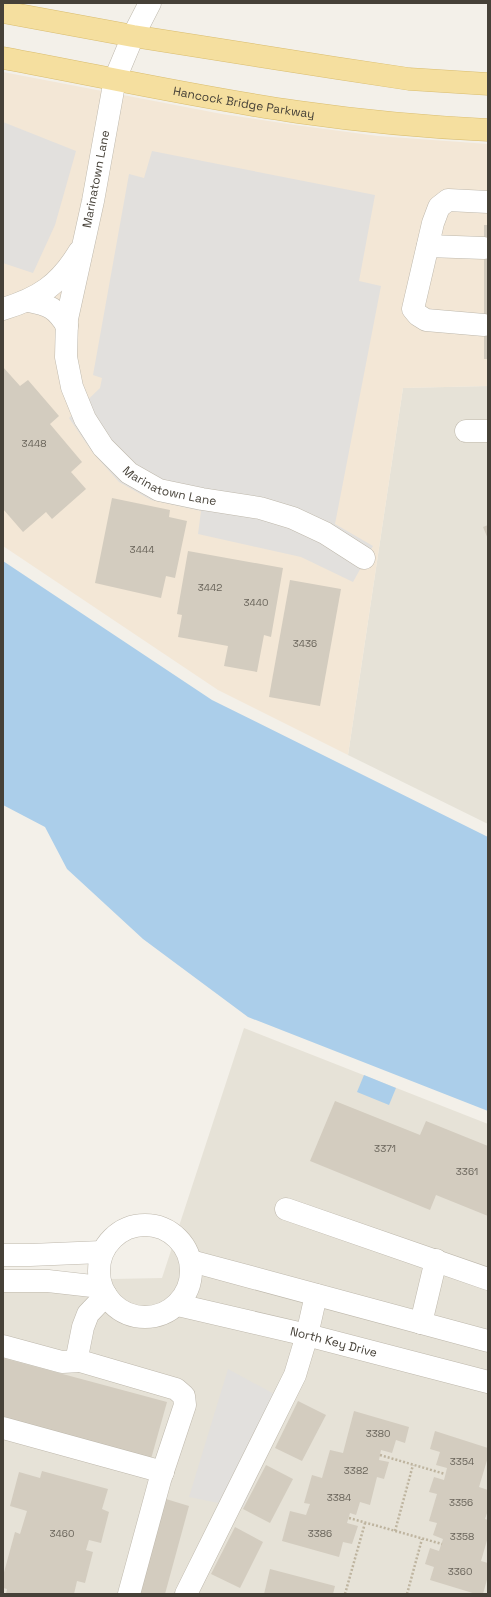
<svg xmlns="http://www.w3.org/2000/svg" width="491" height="1597" font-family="'Space Grotesk',sans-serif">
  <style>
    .residential { fill: #e6e2d7 }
    .commercial { fill: #f3e7d6 }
    .parking { fill: #e2e0dd }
    .water { fill: #abceea }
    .building { fill: #d3ccbf }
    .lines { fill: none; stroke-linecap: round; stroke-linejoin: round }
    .minor-casing { stroke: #beb8ac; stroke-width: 23 }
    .major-casing { stroke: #d9bd70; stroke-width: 23 }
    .path { stroke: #beb49f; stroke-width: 2.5; stroke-dasharray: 2 2; stroke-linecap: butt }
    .minor { stroke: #fff; stroke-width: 22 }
    .major { stroke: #f5df9f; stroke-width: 22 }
    .labels { text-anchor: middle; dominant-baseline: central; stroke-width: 3; stroke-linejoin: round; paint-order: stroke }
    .number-label { font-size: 10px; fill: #69645a }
    .street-label { font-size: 12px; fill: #464138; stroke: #fff }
  </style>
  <rect width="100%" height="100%" fill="#f3f0e9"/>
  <g class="residential">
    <polygon points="488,386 488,824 348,755 403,388"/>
    <polygon points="244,1028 488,1124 488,1594 3,1594 3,1275 61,1280 162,1278"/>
  </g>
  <polygon class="commercial" points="3,72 222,114 295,125 378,136 488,144 488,386 403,388 348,755 218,690 3,546"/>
  <g class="parking">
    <polygon points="3,122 76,151 55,225 33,273 3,263"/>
    <polygon points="152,151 375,195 359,281 381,286 335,524 373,546 353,582 301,557 198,534 201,511 151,500 119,482 93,453 69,418 100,388 102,378 93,375 129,174 144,178"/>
    <polygon points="228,1369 289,1402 243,1508 189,1497"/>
  </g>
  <g class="water">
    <polygon points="3,561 212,700 488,837 488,1111 248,1017 143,939 67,869 45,827 3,805"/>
    <polygon points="364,1075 396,1088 389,1105 357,1092"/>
  </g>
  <g class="building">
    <rect x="484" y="225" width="4" height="134"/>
    <polygon points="3,367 20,386 28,380 59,416 50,424 82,462 71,472 86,489 52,519 46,512 23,532 3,509"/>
    <polygon points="112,498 170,510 169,517 187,521 175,578 166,576 161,598 95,583"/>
    <polygon points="488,525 488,539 483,527"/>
    <polygon points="188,551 283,568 271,637 264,635 257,672 224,666 228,646 178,637 182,615 177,614"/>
    <polygon points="290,580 341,589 320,706 269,697"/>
    <polygon points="335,1101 420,1135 426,1121 488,1146 488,1216 436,1195 430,1210 310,1161"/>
    <polygon points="3,1358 167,1402 151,1459 3,1420"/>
    <polygon points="298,1401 326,1415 302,1461 275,1448"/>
    <polygon points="354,1411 409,1427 405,1443 396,1440 392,1453 381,1450 379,1460 389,1462 384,1479 377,1477 370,1505 360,1502 356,1515 350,1513 347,1523 358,1526 352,1544 343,1542 339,1557 282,1541 290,1511 306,1515 310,1504 304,1503 312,1475 322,1478 330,1450 343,1453"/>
    <polygon points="435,1431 488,1448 488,1457 479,1487 488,1490 488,1510 485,1519 488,1520 488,1537 481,1561 488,1563 488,1576 483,1594 476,1594 430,1580 434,1567 425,1564 430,1548 439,1551 443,1539 433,1535 437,1523 429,1521 437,1494 429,1492 434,1477 444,1480 447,1468 436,1465 440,1452 430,1449"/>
    <polygon points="266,1465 293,1479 270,1523 243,1509"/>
    <polygon points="42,1471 108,1489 102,1509 109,1512 101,1543 89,1540 86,1550 93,1552 85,1583 77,1581 74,1594 6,1594 7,1589 3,1588 3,1576 15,1532 20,1534 27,1511 10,1506 19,1472 40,1478"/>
    <polygon points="166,1499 189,1506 165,1594 140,1594"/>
    <polygon points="235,1527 263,1542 240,1588 211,1574"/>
    <polygon points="270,1569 335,1586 333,1594 264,1594"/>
  </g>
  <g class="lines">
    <g class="minor-casing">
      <g id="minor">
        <path id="s1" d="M150 3 133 36 115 79 93 201 67 319 66 357 72 387 85 419 103 447 129 473 159 490 202 499 260 508 293 518 325 533 364 558"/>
        <polyline points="428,246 484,248"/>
        <path d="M29 301C49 305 56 308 67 326"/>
        <path d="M3 309C39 298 59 285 79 252"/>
        <polyline points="484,325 426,320 418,315 413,309 433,223 439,207 448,200 488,202"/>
        <polyline points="466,431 488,431"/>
        <polyline points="286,1209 488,1279"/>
        <circle cx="145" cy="1271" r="46"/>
        <polyline points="3,1255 30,1255 102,1252"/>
        <polyline points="191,1261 488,1341"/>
        <polyline points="3,1281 48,1281 101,1287"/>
        <polyline points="106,1295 88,1314 83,1327 78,1352 80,1361 176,1389 184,1396 185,1405 160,1480 129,1594"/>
        <path id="s2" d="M178 1305 307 1335 488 1382"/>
        <polyline points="421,1323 436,1260"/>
        <polyline points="3,1346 62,1362 80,1361"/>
        <polyline points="3,1428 163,1472"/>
        <polyline points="186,1594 295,1375 307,1335 316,1295"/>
      </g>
    </g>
    <g class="major-casing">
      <g id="major">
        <polyline points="3,12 133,36 336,68 409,79 488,84"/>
        <path id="s3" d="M3 58C101 76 199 98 298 112 361 121 425 127 488 130"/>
      </g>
    </g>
    <g class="path">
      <polyline points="380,1455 445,1474"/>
      <polyline points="349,1518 442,1544"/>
      <polyline points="395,1531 413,1465"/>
      <polyline points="345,1594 365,1523"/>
      <polyline points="407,1594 422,1539"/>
    </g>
    <use href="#minor" class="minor"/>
    <use href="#major" class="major"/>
  </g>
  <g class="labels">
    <g class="number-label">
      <text x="34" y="443">3448</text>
      <text x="142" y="549">3444</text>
      <text x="210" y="587">3442</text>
      <text x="256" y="602">3440</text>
      <text x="305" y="643">3436</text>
      <text x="385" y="1148">3371</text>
      <text x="467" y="1171">3361</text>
      <text x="378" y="1433">3380</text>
      <text x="462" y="1461">3354</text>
      <text x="356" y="1470">3382</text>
      <text x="339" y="1497">3384</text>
      <text x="461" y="1502">3356</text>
      <text x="62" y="1533">3460</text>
      <text x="320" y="1533">3386</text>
      <text x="462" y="1536">3358</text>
      <text x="460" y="1571">3360</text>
    </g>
    <g class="street-label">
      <text stroke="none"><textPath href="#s3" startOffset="245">Hancock Bridge Parkway</textPath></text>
      <text transform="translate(96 179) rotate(-79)">Marinatown Lane</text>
      <text stroke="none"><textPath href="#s1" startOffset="545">Marinatown Lane</textPath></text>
      <text stroke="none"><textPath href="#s2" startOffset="160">North Key Drive</textPath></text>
    </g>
  </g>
  <rect width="491" height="1597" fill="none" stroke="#464138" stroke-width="8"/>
</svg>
